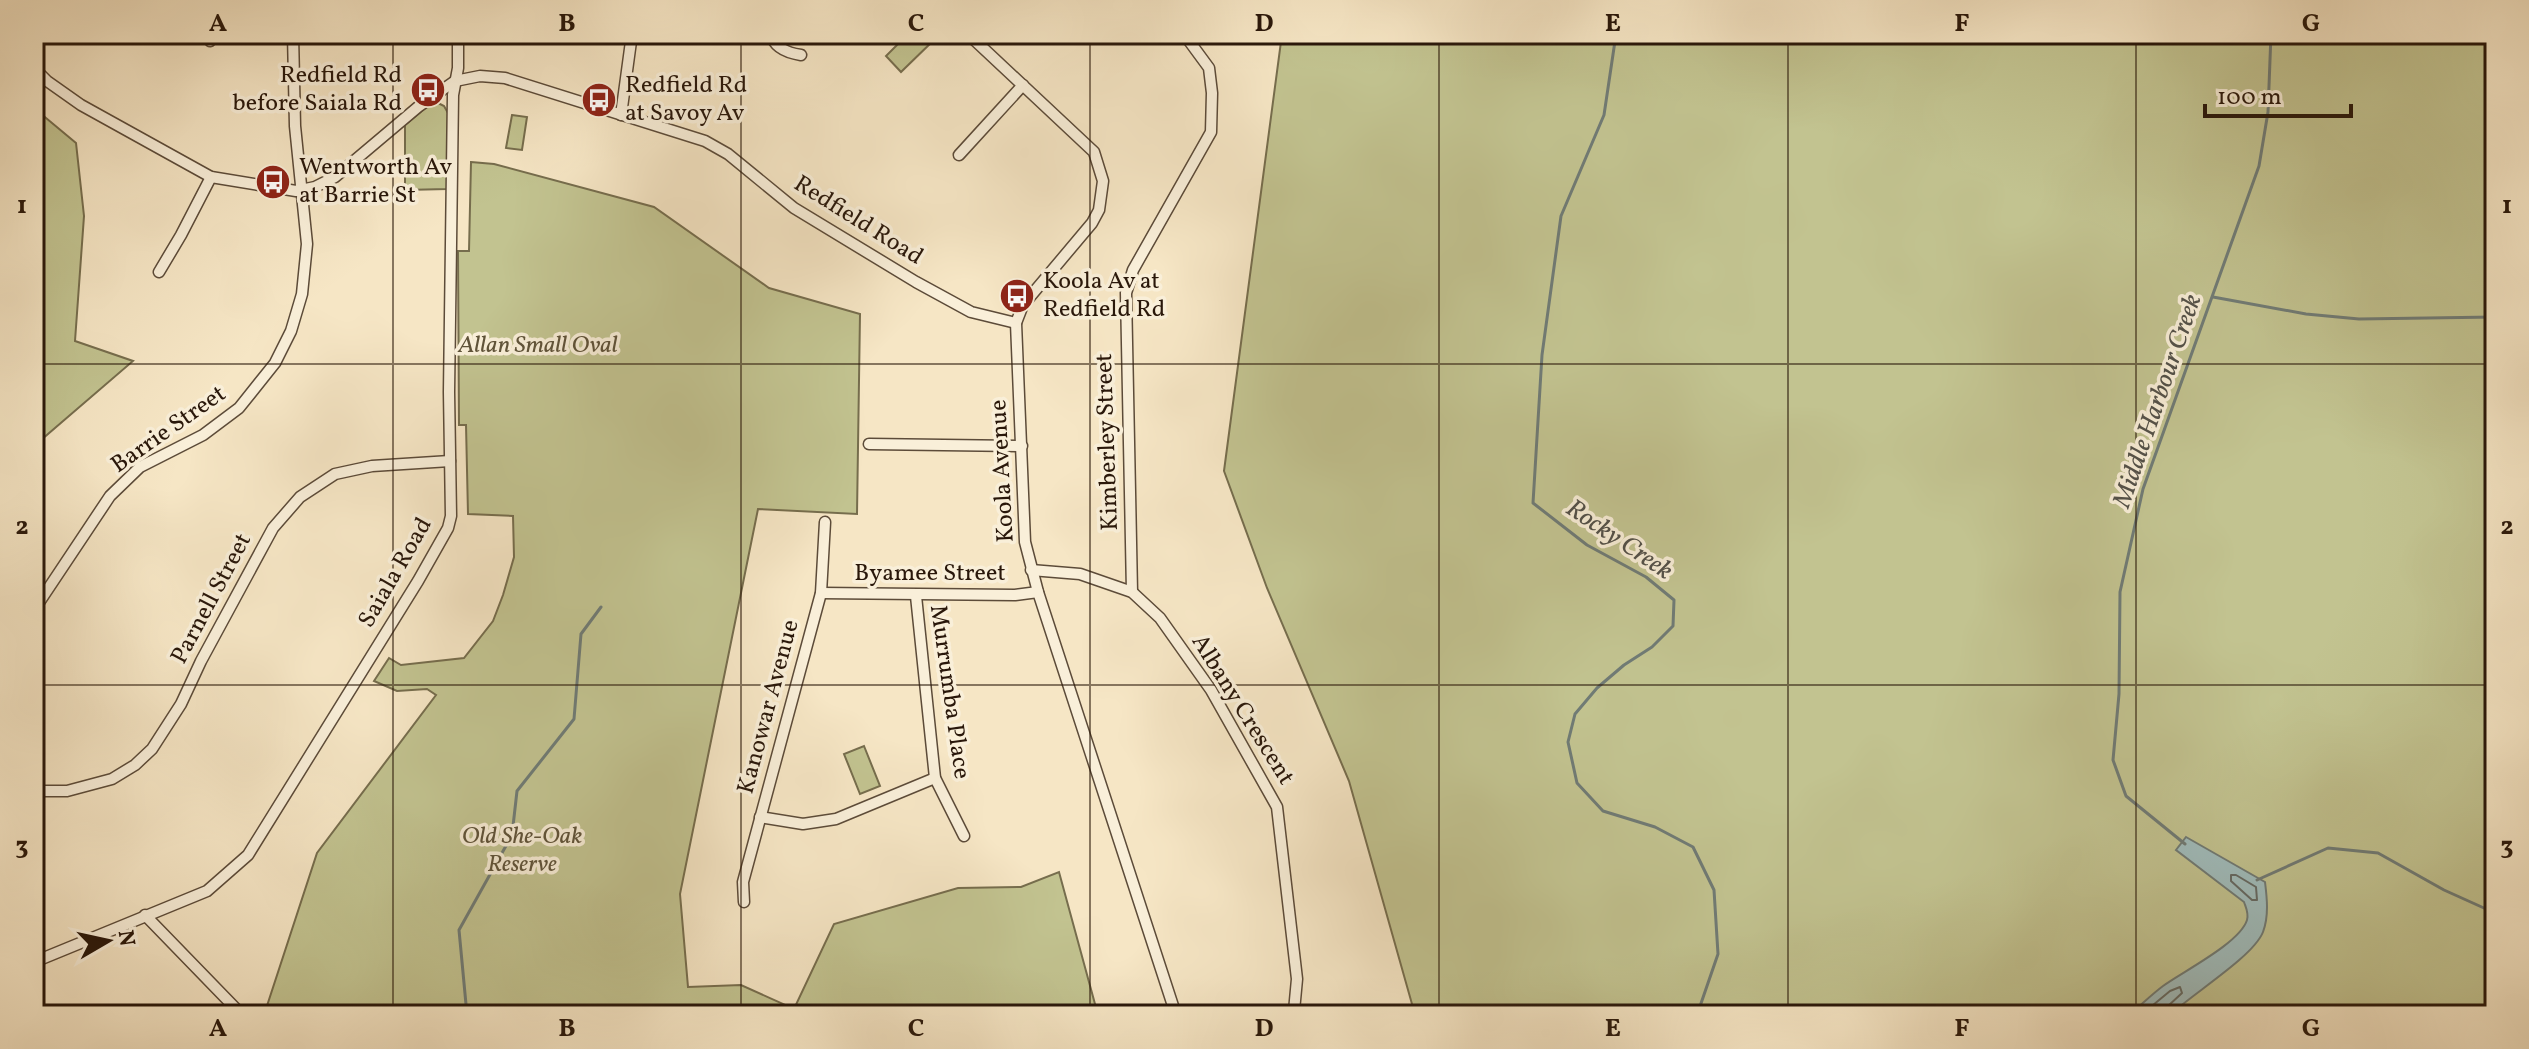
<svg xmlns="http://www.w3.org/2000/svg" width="2529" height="1049" font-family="Vollkorn,serif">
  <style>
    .green { fill: #c2c390; stroke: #766d4d; stroke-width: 2 }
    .water { fill: #a0bdbd; stroke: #707b75; stroke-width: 2 }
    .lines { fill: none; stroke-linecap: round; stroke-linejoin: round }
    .shore { stroke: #646a64; stroke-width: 2 }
    .stream { stroke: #707b75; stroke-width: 3 }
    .street-casing { stroke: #5c4b39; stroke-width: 13 }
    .street { stroke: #f9efd9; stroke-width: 10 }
    .grid { fill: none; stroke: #29170a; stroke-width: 2; stroke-opacity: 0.55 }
    .labels { text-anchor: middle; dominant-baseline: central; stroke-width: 7; stroke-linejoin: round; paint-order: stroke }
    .poi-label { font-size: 24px; fill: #29170a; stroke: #f9efd9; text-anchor: start }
    .street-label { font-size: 24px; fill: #29170a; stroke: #f9efd9 }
    .park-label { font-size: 24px; font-style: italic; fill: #5f5339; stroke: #f9efd9 }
    .water-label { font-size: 26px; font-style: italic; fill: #535149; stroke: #f9efd9 }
    .neatline { fill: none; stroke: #29170a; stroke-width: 3 }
    .grid-label { font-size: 26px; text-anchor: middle; font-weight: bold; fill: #29170a }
  </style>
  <rect width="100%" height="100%" fill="#f6e6c5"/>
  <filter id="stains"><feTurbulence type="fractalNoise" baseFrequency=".0025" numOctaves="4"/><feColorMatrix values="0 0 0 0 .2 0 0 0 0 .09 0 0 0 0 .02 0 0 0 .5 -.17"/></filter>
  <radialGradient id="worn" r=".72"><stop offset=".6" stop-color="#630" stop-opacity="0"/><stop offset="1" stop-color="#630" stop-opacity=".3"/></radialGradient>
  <g class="green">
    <polygon points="908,34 938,36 901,72 886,56"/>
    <polygon points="1282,34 2495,34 2495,1015 1411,1015 1412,1004 1349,781 1267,588 1224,471"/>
    <polygon points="438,103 444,106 448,113 447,189 405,190 405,125 429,105"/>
    <polygon points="34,108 76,143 84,216 75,341 133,361 34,446"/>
    <polygon points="512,115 527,117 522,150 506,148"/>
    <polygon points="471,162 494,164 654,207 769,288 860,314 857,514 758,509 680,894 688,987 741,985 794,1009 834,924 958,888 1021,887 1059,872 1098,1015 264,1015 317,853 436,695 427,689 397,691 374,681 389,658 401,665 464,658 493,621 503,595 514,557 513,516 468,514 466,425 459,425 458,251 469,251"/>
    <polygon points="864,746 880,786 860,794 844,754"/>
  </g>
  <path class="water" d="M2186 837 2265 882C2267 898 2269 916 2263 932 2253 957 2192 994 2170 1015H2129C2140 1006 2151 995 2163 986 2182 972 2240 943 2247 920 2249 913 2246 908 2244 902L2176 850Z"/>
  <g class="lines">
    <g class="shore">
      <polygon points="2231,875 2236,875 2256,887 2257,900 2252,900 2231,881"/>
      <polyline points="2141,1015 2170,991 2180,987 2182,993 2167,1007 2165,1015"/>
    </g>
    <g class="stream">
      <polyline points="1614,34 1615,41 1604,115 1561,216 1542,355 1533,503 1587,545 1646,577 1674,600 1673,626 1652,647 1624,665 1597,688 1575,714 1568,742 1577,783 1603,811 1655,827 1693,847 1714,890 1718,954 1697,1015"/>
      <polyline points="2421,34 2433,43 2467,34"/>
      <polyline points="2213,297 2306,314 2359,319 2495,317"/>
      <polyline points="2185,844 2126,796 2113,760 2119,694 2120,592 2143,489 2259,166 2268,112 2271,34"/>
      <polyline points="2257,880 2328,848 2378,853 2444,890 2495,913"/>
      <polyline points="467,1015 459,930 512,835 517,791 574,719 581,634 601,607"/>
    </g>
    <g class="street-casing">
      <g id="street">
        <polyline points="209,34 210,41"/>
        <path d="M771 34C774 48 788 53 801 55"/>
        <polyline points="968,34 1094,152 1103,181 1099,210 1092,223 1023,305 1016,323 1025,542 1038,592 1176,1015"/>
        <polyline points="34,68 47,81 81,105 211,177 296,191 315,187 335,177 418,107 455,81 480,76 505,78 705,141 728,154 794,208 916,282 971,312 1016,323"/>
        <polyline points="621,115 632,34"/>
        <polyline points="959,155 1023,85"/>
        <polyline points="159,272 181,235 211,177"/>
        <polyline points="869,444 1022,446"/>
        <polyline points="1031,570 1080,574 1132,592 1160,618 1211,690 1277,807 1297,979 1294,1011 1291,1015"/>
        <polyline points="1132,592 1126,293 1133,270 1211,132 1212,93 1209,68 1184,34"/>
        <polyline points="821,593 1015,595 1038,592"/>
        <polyline points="916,596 935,778 964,836"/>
        <polyline points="34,610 110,496 140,467 203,435 239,408 275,363 291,331 302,294 307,244 295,126 293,34"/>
        <polyline points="34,791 67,791 112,779 135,765 152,749 181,704 201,661 273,528 300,497 335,474 372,466 450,461"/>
        <polyline points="760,817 803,824 836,819 935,778"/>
        <polyline points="744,902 743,882 821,593 825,522"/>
        <polyline points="145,915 242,1015"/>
        <polyline points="34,962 207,891 248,855 418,581 448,528 451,516 449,392 453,95 458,68 458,34"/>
        <polyline points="34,1011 37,1015"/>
      </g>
    </g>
    <use href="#street" class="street"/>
  </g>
  <path class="grid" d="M393 34V1015M741 34V1015M1090 34V1015M1439 34V1015M1788 34V1015M2136 34V1015M34 364H2495M34 685H2495"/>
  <defs>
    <g id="bus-disc" transform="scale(1.8)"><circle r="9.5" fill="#8f2418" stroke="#f9efd9"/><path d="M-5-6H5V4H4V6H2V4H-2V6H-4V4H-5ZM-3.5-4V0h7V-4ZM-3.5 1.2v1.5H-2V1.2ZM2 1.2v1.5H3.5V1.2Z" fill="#fff"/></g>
  </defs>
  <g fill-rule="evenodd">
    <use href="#bus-disc" x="428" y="90"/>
    <use href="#bus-disc" x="599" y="100"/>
    <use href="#bus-disc" x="273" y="182"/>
    <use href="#bus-disc" x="1017" y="296"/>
  </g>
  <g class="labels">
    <g class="poi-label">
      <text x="402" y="76" text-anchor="end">Redfield Rd<tspan x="402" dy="28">before Saiala Rd</tspan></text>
      <text x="625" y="86">Redfield Rd<tspan x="625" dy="28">at Savoy Av</tspan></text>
      <text x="299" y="168">Wentworth Av<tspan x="299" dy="28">at Barrie St</tspan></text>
      <text x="1043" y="282">Koola Av at<tspan x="1043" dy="28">Redfield Rd</tspan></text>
    </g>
    <g class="street-label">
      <text transform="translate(858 221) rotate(32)">Redfield Road</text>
      <text transform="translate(169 430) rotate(-35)">Barrie Street</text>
      <text transform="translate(1108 442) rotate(-92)">Kimberley Street</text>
      <text transform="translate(1003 471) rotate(-93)">Koola Avenue</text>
      <text transform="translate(396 573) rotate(-60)">Saiala Road</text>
      <text x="930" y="574">Byamee Street</text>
      <text transform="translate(212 599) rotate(-62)">Parnell Street</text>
      <text transform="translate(949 692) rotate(82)">Murrumba Place</text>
      <text transform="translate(769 707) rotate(-75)">Kanowar Avenue</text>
      <text transform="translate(1242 710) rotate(58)">Albany Crescent</text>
    </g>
    <g class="park-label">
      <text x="538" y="346">Allan Small Oval</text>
      <text x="522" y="837">Old She-Oak<tspan x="522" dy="28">Reserve</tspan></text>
    </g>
    <g class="water-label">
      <text transform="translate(2158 401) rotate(-71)">Middle Harbour Creek</text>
      <text transform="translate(1619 540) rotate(34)">Rocky Creek</text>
    </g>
  </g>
  <rect width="2529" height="1049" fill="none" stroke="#f6e6c5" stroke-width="88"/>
  <g transform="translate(108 941) rotate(81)" stroke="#f9efd9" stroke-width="6" paint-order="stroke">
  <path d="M0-6L14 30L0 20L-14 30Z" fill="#29170a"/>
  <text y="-12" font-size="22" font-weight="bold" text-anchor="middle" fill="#29170a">N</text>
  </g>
  <path d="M2205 104v12h146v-12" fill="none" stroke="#29170a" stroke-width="4"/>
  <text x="2217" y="104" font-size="24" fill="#29170a" stroke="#f9efd9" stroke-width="6" paint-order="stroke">100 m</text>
  <rect x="44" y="44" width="2441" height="961" class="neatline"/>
  <g class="grid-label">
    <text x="218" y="31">A</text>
    <text x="567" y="31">B</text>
    <text x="916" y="31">C</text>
    <text x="1264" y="31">D</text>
    <text x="1613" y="31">E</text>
    <text x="1962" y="31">F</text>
    <text x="2311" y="31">G</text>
    <text x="22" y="213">1</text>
    <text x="2507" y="213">1</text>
    <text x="22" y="534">2</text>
    <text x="2507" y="534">2</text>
    <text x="22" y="854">3</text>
    <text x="2507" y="854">3</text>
    <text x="218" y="1036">A</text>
    <text x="567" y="1036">B</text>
    <text x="916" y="1036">C</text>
    <text x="1264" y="1036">D</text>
    <text x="1613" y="1036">E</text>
    <text x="1962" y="1036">F</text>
    <text x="2311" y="1036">G</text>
  </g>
  <rect width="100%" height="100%" filter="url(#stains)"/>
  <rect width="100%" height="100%" fill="url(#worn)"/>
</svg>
